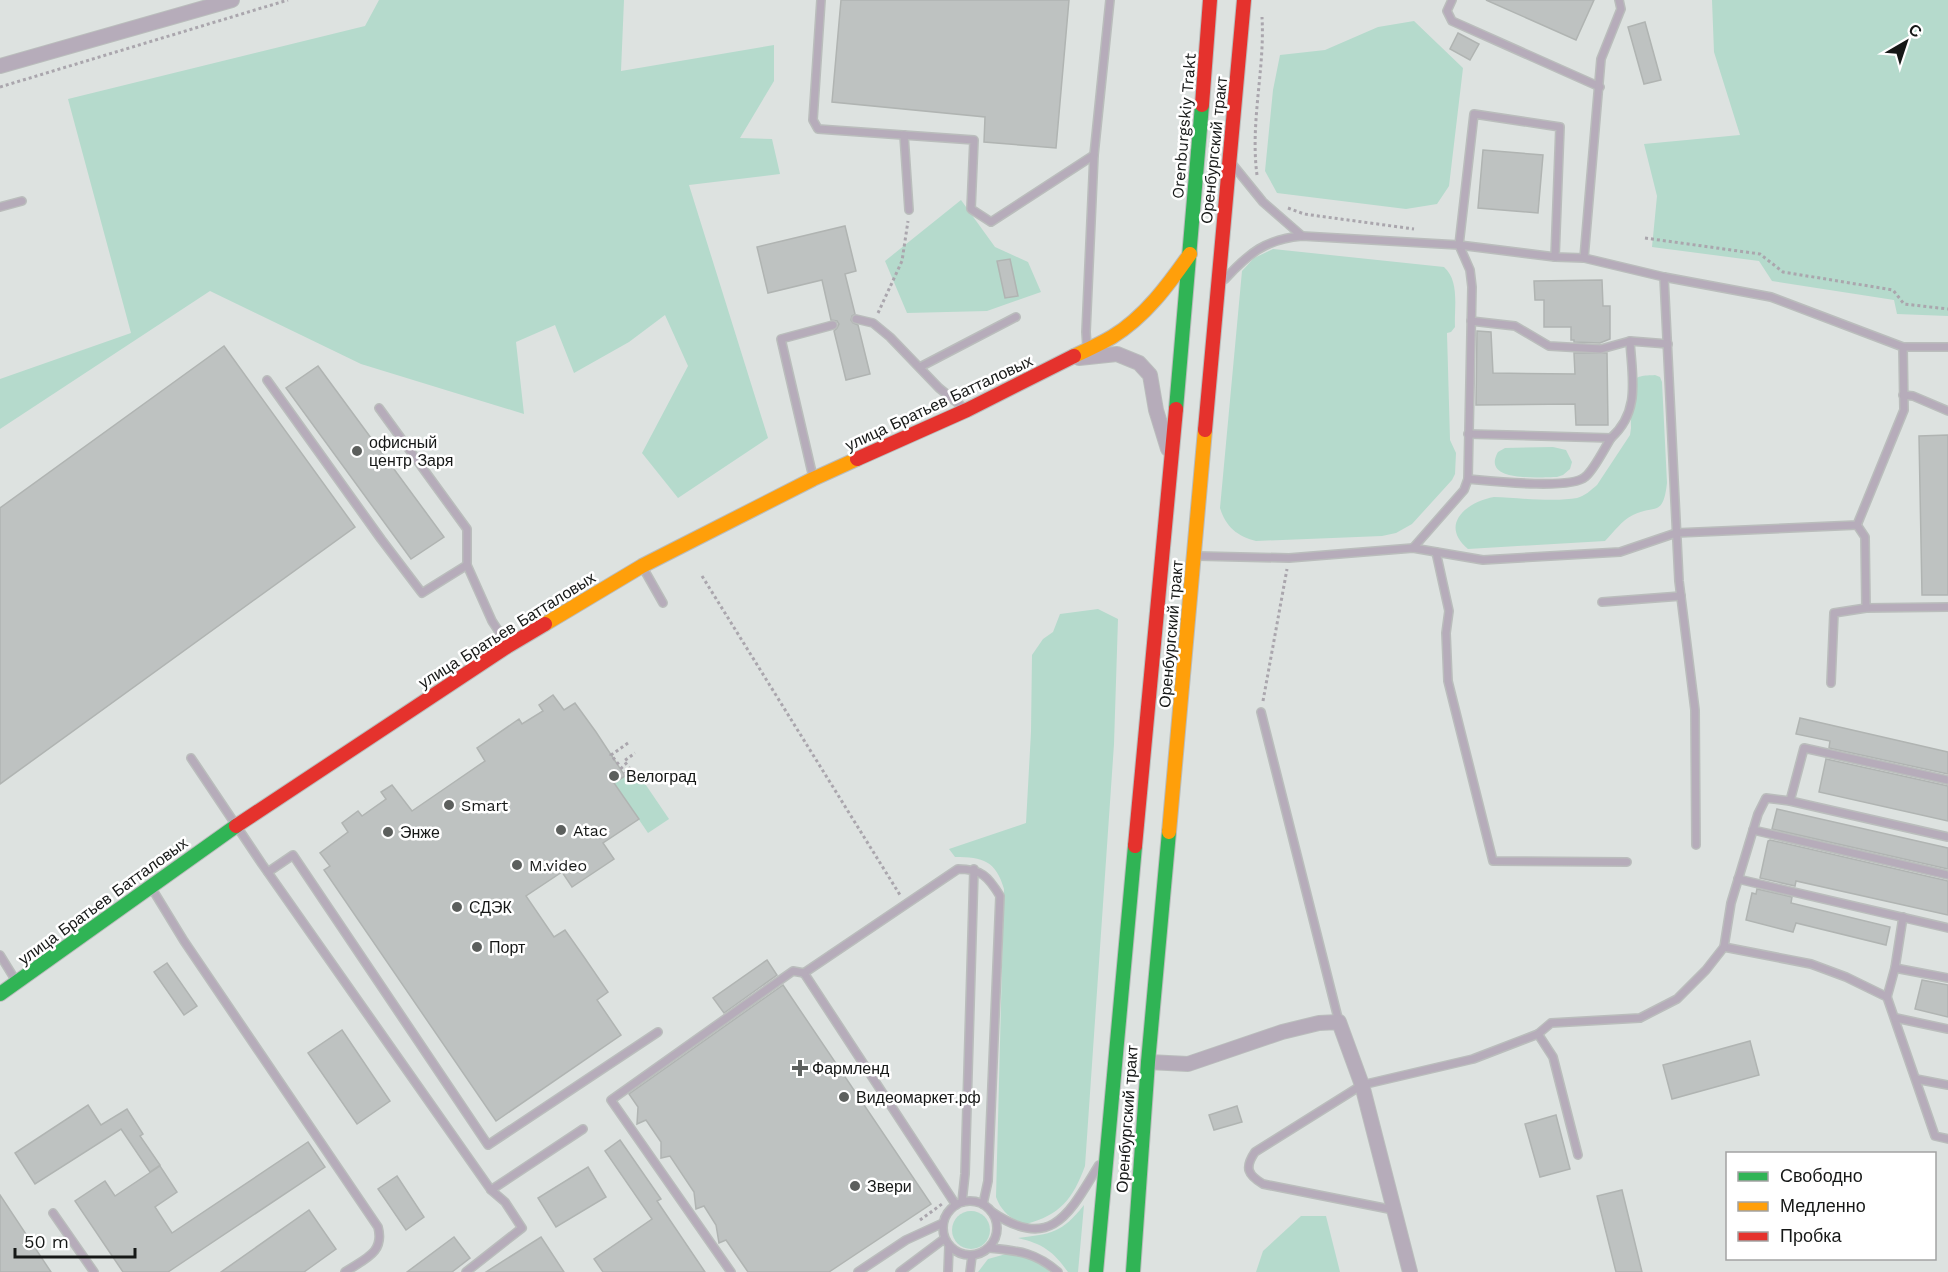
<svg xmlns="http://www.w3.org/2000/svg" width="1948" height="1272" font-family="'Work Sans',sans-serif">
  <style>
    .green { fill: #b5dacc }
    .building { fill: #bec2c1; stroke: #b0b4b2; stroke-width: 1.5 }
    .lines { fill: none; stroke-linecap: round; stroke-linejoin: round }
    .lane-casing { stroke: #babdbc; stroke-width: 10 }
    .street-casing { stroke: #babdbc; stroke-width: 16 }
    .fast-casing { stroke: #babdbc; stroke-width: 16 }
    .slow-casing { stroke: #babdbc; stroke-width: 16 }
    .jam-casing { stroke: #babdbc; stroke-width: 16 }
    .path { stroke: #aaa6ad; stroke-width: 3; stroke-dasharray: 3 3; stroke-linecap: butt }
    .lane { stroke: #b6acba; stroke-width: 7 }
    .street { stroke: #b6acba; stroke-width: 14 }
    .fast { stroke: #30b455; stroke-width: 14 }
    .slow { stroke: #ff9f0a; stroke-width: 14 }
    .jam { stroke: #e5322d; stroke-width: 14 }
    .poi-dot { fill: #5c5f5d; stroke: #fff; stroke-width: 2 }
    .labels { text-anchor: middle; dominant-baseline: central; stroke-width: 5; stroke-linejoin: round; paint-order: stroke }
    .street-label { font-size: 16px; fill: #161817; stroke: #fff }
    .poi-label { font-size: 16px; fill: #161817; stroke: #fff; text-anchor: start }
  </style>
  <rect width="100%" height="100%" fill="#dde2e0"/>
  <g class="green">
    <polygon points="379,0 624,0 621,71 774,45 774,81 740,138 772,139 780,174 689,185 768,438 678,498 642,453 688,366 665,315 629,342 574,373 555,325 516,342 524,414 361,364 210,291 0,429 0,379 131,333 68,99 365,26"/>
    <polygon points="1712,0 1948,0 1948,316 1897,314 1894,300 1772,281 1759,261 1652,247 1657,196 1644,144 1740,135 1714,52"/>
    <polygon points="1414,21 1463,68 1449,186 1437,204 1406,209 1277,193 1265,171 1273,90 1280,55 1325,50 1378,27"/>
    <polygon points="961,200 995,247 1028,262 1041,292 987,311 907,313 885,261"/>
    <path d="M1273 249 1444 267C1460 281 1454 308 1455 327L1451 332 1447 333 1450 440 1456 453 1455 474 1452 480 1412 524 1396 533 1382 536 1256 541C1237 536 1226 527 1220 508L1242 271 1254 258Z"/>
    <path d="M1655 375 1660 377 1662 382 1667 483C1663 518 1655 504 1633 515 1622 520 1613 533 1605 541L1468 549C1439 525 1466 502 1494 497 1517 498 1556 502 1577 498 1585 496 1591 490 1597 485L1630 435 1631 428 1630 386C1636 374 1644 376 1655 375Z"/>
    <path d="M1553 447 1566 450 1572 462 1570 469 1563 475 1557 477C1542 477 1480 483 1498 452L1505 448Z"/>
    <path d="M1098 609 1118 619 1114 744 1085 1166C1073 1199 1060 1215 1026 1224 1011 1220 1001 1211 996 1197L1004 889C996 861 983 857 955 857L949 849 1026 823 1031 732 1032 655 1043 639 1053 632 1060 614Z"/>
    <polygon points="635,769 669,819 648,833 614,783"/>
    <path d="M1084 1205 1078 1272H1068C1053 1251 1043 1244 1018 1238 1051 1234 1062 1233 1084 1205Z"/>
    <circle cx="971" cy="1230" r="19"/>
    <polygon points="1301,1216 1326,1216 1340,1272 1256,1272 1263,1251"/>
    <path d="M1006 1254C1027 1256 1035 1257 1050 1272H978L988 1259Z"/>
  </g>
  <g class="building">
    <polygon points="841,0 1069,0 1056,148 984,142 985,117 832,102"/>
    <polygon points="1486,0 1594,0 1576,40"/>
    <polygon points="1645,22 1661,80 1644,84 1628,27"/>
    <polygon points="1458,33 1479,44 1470,60 1450,49"/>
    <polygon points="1483,150 1543,155 1538,213 1478,208"/>
    <polygon points="845,226 856,271 845,274 855,314 852,316 851,320 853,323 858,325 870,374 846,380 834,331 837,328 839,324 837,321 831,320 822,280 768,293 757,247"/>
    <polygon points="1010,259 1018,296 1005,298 997,261"/>
    <polygon points="1602,280 1603,306 1610,306 1610,339 1600,343 1574,342 1574,340 1571,340 1571,327 1544,327 1544,300 1535,300 1534,281"/>
    <polygon points="1477,331 1491,332 1493,373 1575,374 1574,353 1607,353 1608,425 1576,425 1575,404 1476,405"/>
    <polygon points="224,346 355,527 0,784 0,508"/>
    <polygon points="318,366 444,537 411,559 286,388"/>
    <polygon points="1948,435 1948,595 1922,595 1919,436"/>
    <polygon points="553,695 564,710 575,703 596,732 625,776 614,783 639,819 603,843 614,859 572,887 562,872 526,896 554,937 565,930 584,957 608,992 597,1000 621,1035 496,1121 324,870 330,866 320,853 348,832 342,823 358,811 362,816 386,799 381,792 392,785 412,811 447,787 485,761 477,748 519,719 522,724 543,711 539,705"/>
    <polygon points="1800,718 1948,752 1948,774 1829,748 1830,741 1796,734"/>
    <polygon points="1826,759 1948,786 1948,821 1819,792"/>
    <polygon points="1777,809 1948,848 1948,869 1772,829"/>
    <polygon points="1770,840 1948,881 1948,915 1796,881 1795,886 1760,878 1768,841"/>
    <polygon points="1757,889 1792,897 1791,903 1890,927 1886,945 1796,923 1793,932 1746,920 1752,893 1756,894"/>
    <polygon points="767,960 777,975 724,1013 713,998"/>
    <polygon points="167,963 197,1006 184,1015 154,972"/>
    <polygon points="1922,980 1948,985 1948,1017 1915,1009"/>
    <polygon points="783,985 931,1204 829,1272 748,1272 726,1240 719,1243 716,1225 704,1206 696,1209 694,1192 670,1156 661,1158 661,1142 646,1120 637,1124 638,1107 629,1094"/>
    <polygon points="342,1030 390,1101 357,1124 308,1053"/>
    <polygon points="1750,1041 1759,1075 1672,1099 1663,1065"/>
    <polygon points="88,1105 101,1125 127,1109 143,1134 140,1136 160,1165 150,1172 121,1129 35,1184 15,1153"/>
    <polygon points="1237,1106 1242,1122 1214,1130 1209,1115"/>
    <polygon points="1556,1115 1570,1169 1540,1177 1525,1124"/>
    <polygon points="620,1140 661,1199 657,1201 705,1272 603,1272 594,1259 652,1219 605,1151"/>
    <polygon points="308,1142 325,1167 168,1272 123,1272 75,1201 105,1181 115,1196 160,1166 177,1192 155,1207 172,1233"/>
    <polygon points="588,1167 606,1197 556,1227 538,1198"/>
    <polygon points="397,1176 424,1217 406,1230 378,1189"/>
    <polygon points="1622,1190 1642,1272 1616,1272 1597,1196"/>
    <polygon points="0,1195 51,1272 0,1272"/>
    <polygon points="309,1210 336,1249 304,1272 221,1272"/>
    <polygon points="454,1237 470,1258 452,1272 407,1272"/>
    <polygon points="541,1237 564,1272 486,1272"/>
  </g>
  <g class="lines">
    <g class="lane-casing">
      <g id="lane">
        <polyline points="821,0 813,120 818,129 974,140 971,209 991,222 1094,155"/>
        <polyline points="1452,0 1447,11 1452,21 1600,87"/>
        <polyline points="904,135 909,210"/>
        <polyline points="1233,165 1263,202 1302,236"/>
        <polyline points="0,207 22,201"/>
        <polyline points="1584,258 1601,59 1621,9 1619,0"/>
        <polyline points="1664,277 1679,581 1695,710 1696,845"/>
        <polyline points="856,319 873,323 890,337 939,388 965,409"/>
        <polyline points="1471,321 1515,326 1549,346 1601,349 1630,341"/>
        <polyline points="1087,347 1086,332 1094,155 1110,0"/>
        <polyline points="1903,347 1948,347"/>
        <polyline points="920,367 1016,317"/>
        <polyline points="267,380 381,539 422,593 467,565 492,621 507,644"/>
        <polyline points="1903,395 1913,396 1948,411"/>
        <polyline points="379,408 467,529 467,565"/>
        <path d="M1468 434 1611 438C1641 411 1632 377 1630 341L1668 344"/>
        <polyline points="813,477 781,339 833,325"/>
        <path d="M1468 479C1491 481 1570 490 1585 477 1594 470 1604 449 1611 438"/>
        <polyline points="1413,548 1464,490 1468,479 1472,287 1470,270 1459,245 1474,114 1560,127 1555,257"/>
        <polyline points="1436,552 1449,611 1446,633 1448,681 1493,861 1627,862"/>
        <path d="M1198 556 1289 558 1413 548 1483 560 1620 552 1676 533 1857 525 1904 410 1903 347 1771 297 1664 277 1584 258 1555 257 1459 245 1302 236C1266 239 1249 253 1225 279"/>
        <polyline points="642,566 663,603"/>
        <polyline points="1602,602 1681,596"/>
        <polyline points="1866,608 1948,607"/>
        <polyline points="1831,683 1834,613 1866,608 1865,537 1857,525"/>
        <polyline points="1261,712 1339,1022"/>
        <polyline points="191,758 262,864 491,1190 583,1129"/>
        <polyline points="1948,780 1804,748 1790,801 1948,837"/>
        <polyline points="1753,830 1948,875"/>
        <polyline points="268,872 293,855 488,1145 658,1032"/>
        <polyline points="1738,879 1948,928"/>
        <path d="M151 887 184 941 378 1227C385 1253 364 1259 345 1272"/>
        <polyline points="1724,947 1811,964 1846,977 1887,997 1935,1136 1948,1139"/>
        <polyline points="0,955 16,981"/>
        <polyline points="1895,968 1948,978"/>
        <polyline points="1887,997 1895,968 1903,917"/>
        <polyline points="1896,1018 1948,1029"/>
        <polyline points="1916,1079 1948,1085"/>
        <polyline points="1578,1155 1553,1057 1538,1034 1551,1023 1640,1018 1677,999 1706,970 1724,947 1731,903 1758,814 1766,798 1790,801"/>
        <circle cx="970" cy="1228" r="27"/>
        <polyline points="962,1202 965,1174 974,869"/>
        <path d="M956 1205 804 973 958 869C981 869 988 876 1000 896L988 1181 983 1204"/>
        <path d="M1394 1210 1263 1184C1248 1175 1244 1168 1255 1152L1362 1085 1473 1059 1538 1034"/>
        <path d="M992 1212C1052 1253 1070 1212 1099 1165"/>
        <polyline points="53,1213 94,1272"/>
        <path d="M989 1248C1019 1251 1035 1252 1058 1272"/>
        <polyline points="466,1272 522,1228 505,1202 491,1190"/>
        <polyline points="731,1272 611,1100 793,971 804,973"/>
        <polyline points="858,1272 906,1240 943,1223"/>
        <polyline points="900,1272 944,1239"/>
        <polyline points="948,1272 949,1246"/>
        <polyline points="970,1272 972,1256"/>
      </g>
    </g>
    <g class="street-casing">
      <g id="street">
        <polyline points="0,66 232,0"/>
        <polyline points="1079,358 1117,354 1139,363 1150,375 1156,410 1168,449"/>
        <polyline points="1148,1062 1188,1064 1282,1032 1319,1023 1339,1022 1362,1085 1410,1272"/>
      </g>
    </g>
    <g class="fast-casing">
      <g id="fast">
        <polyline points="1176,409 1202,105"/>
        <polyline points="0,994 236,826"/>
        <polyline points="1096,1272 1135,846"/>
        <polyline points="1133,1272 1148,1062 1169,832"/>
      </g>
    </g>
    <g class="slow-casing">
      <g id="slow">
        <path d="M1074 356C1087 350 1100 344 1112 337 1145 317 1169 284 1190 254"/>
        <polyline points="545,624 642,566 813,479 857,459"/>
        <polyline points="1169,832 1205,430"/>
      </g>
    </g>
    <g class="jam-casing">
      <g id="jam">
        <polyline points="1202,105 1210,0"/>
        <polyline points="1205,430 1244,0"/>
        <polyline points="857,459 967,410 1074,356"/>
        <polyline points="236,826 508,646 545,624"/>
        <polyline points="1135,846 1176,409"/>
      </g>
    </g>
    <g class="path">
      <polyline points="0,87 288,0"/>
      <path d="M1257 175C1250 122 1265 69 1262 17"/>
      <polyline points="1288,208 1304,214 1414,229"/>
      <polyline points="1645,238 1760,254 1783,272 1893,290 1904,304 1948,309"/>
      <polyline points="878,313 902,261 908,221"/>
      <polyline points="702,576 900,895"/>
      <polyline points="1263,701 1287,569"/>
      <polyline points="628,743 611,755 625,772 630,769 624,761 635,753"/>
      <polyline points="920,1220 942,1204 941,1202"/>
    </g>
    <use href="#lane" class="lane"/>
    <use href="#street" class="street"/>
    <use href="#fast" class="fast"/>
    <use href="#slow" class="slow"/>
    <use href="#jam" class="jam"/>
  </g>
  <g class="poi-dot">
    <circle cx="357" cy="451" r="6"/>
    <circle cx="614" cy="776" r="6"/>
    <circle cx="449" cy="805" r="6"/>
    <circle cx="561" cy="830" r="6"/>
    <circle cx="388" cy="832" r="6"/>
    <circle cx="517" cy="865" r="6"/>
    <circle cx="457" cy="907" r="6"/>
    <circle cx="477" cy="947" r="6"/>
    <path d="M797 1059h6v6h6v6h-6v6h-6v-6h-6v-6h6z"/>
    <circle cx="844" cy="1097" r="6"/>
    <circle cx="855" cy="1186" r="6"/>
  </g>
  <g class="labels">
    <g class="street-label">
      <text transform="translate(1184 126) rotate(-85)">Orenburgskiy Trakt</text>
      <text transform="translate(1214 150) rotate(-84)">Оренбургский тракт</text>
      <text transform="translate(939 403) rotate(-25)">улица Братьев Батталовых</text>
      <text transform="translate(507 630) rotate(-32)">улица Братьев Батталовых</text>
      <text transform="translate(1171 634) rotate(-85)">Оренбургский тракт</text>
      <text transform="translate(103 901) rotate(-36)">улица Братьев Батталовых</text>
      <text transform="translate(1127 1119) rotate(-86)">Оренбургский тракт</text>
    </g>
    <g class="poi-label">
      <text x="369" y="442">офисный<tspan x="369" dy="18">центр Заря</tspan></text>
      <text x="626" y="776">Велоград</text>
      <text x="461" y="805">Smart</text>
      <text x="573" y="830">Atac</text>
      <text x="400" y="832">Энже</text>
      <text x="529" y="865">M.video</text>
      <text x="469" y="907">СДЭК</text>
      <text x="489" y="947">Порт</text>
      <text x="812" y="1068">Фармленд</text>
      <text x="856" y="1097">Видеомаркет.рф</text>
      <text x="867" y="1186">Звери</text>
    </g>
  </g>
  <rect x="1726" y="1152" width="210" height="108" fill="#ffffff" stroke="#a2a3a2" stroke-width="1.5"/>
  <rect x="1738" y="1172" width="30" height="9" fill="#30b455" stroke="#a2a3a2" stroke-width="1.5"/>
  <text x="1780" y="1182" font-size="18" fill="#161817">Свободно</text>
  <rect x="1738" y="1202" width="30" height="9" fill="#ff9f0a" stroke="#a2a3a2" stroke-width="1.5"/>
  <text x="1780" y="1212" font-size="18" fill="#161817">Медленно</text>
  <rect x="1738" y="1232" width="30" height="9" fill="#e5322d" stroke="#a2a3a2" stroke-width="1.5"/>
  <text x="1780" y="1242" font-size="18" fill="#161817">Пробка</text>
  <g transform="translate(1906 42) rotate(39)" stroke="#ffffff" stroke-width="4.5" paint-order="stroke">
  <path d="M0-4.5L10 22L0 15L-10 22Z" fill="#161817"/>
  <text y="-9" font-size="16" font-weight="bold" text-anchor="middle" fill="#161817">С</text>
  </g>
  <path d="M15 1248v9h120v-9" fill="none" stroke="#161817" stroke-width="3"/>
  <text x="24" y="1248" font-size="18" fill="#161817" stroke="#ffffff" stroke-width="4.5" paint-order="stroke">50 m</text>
</svg>
